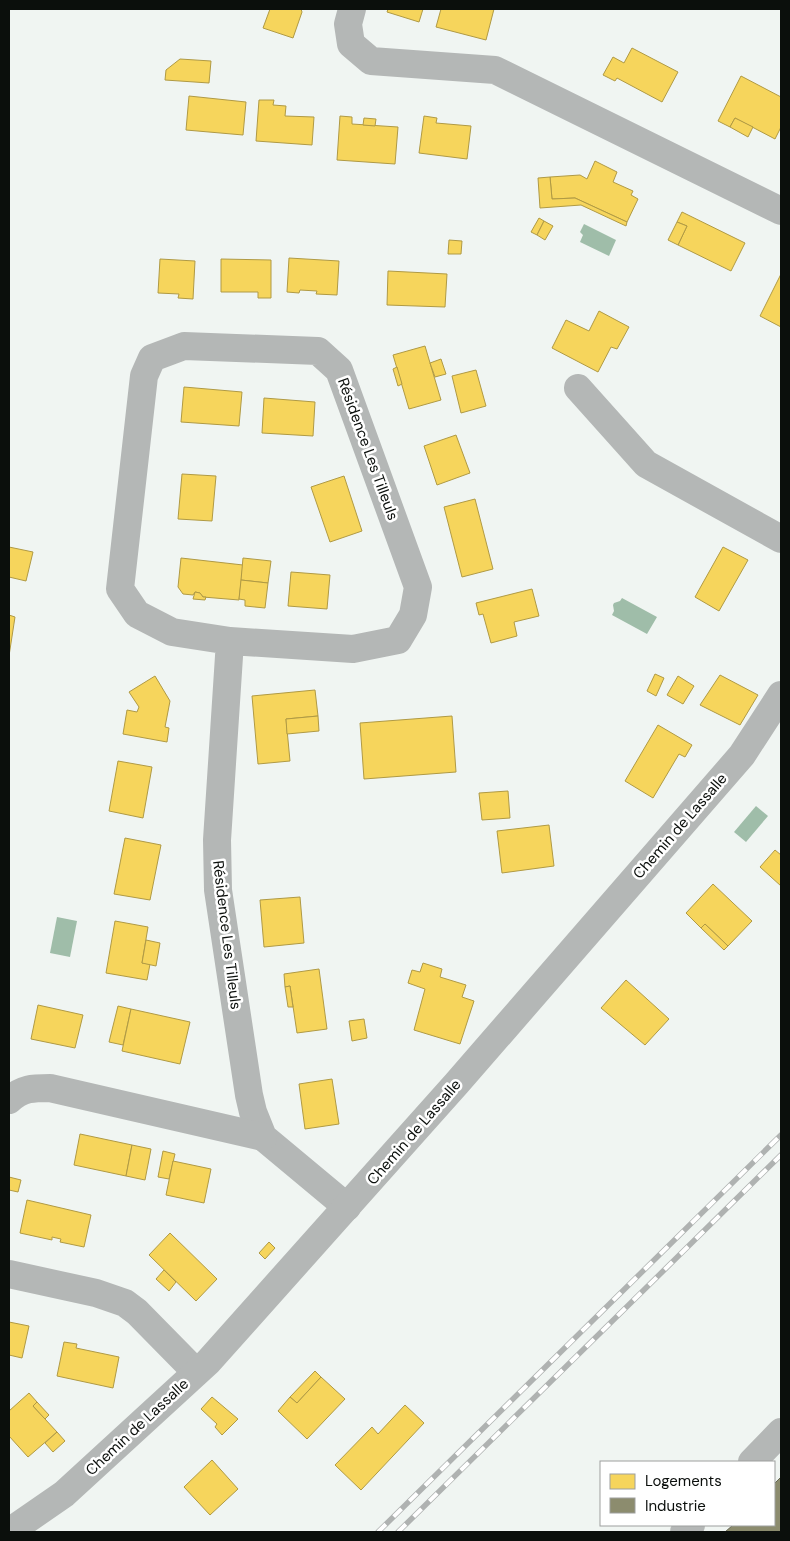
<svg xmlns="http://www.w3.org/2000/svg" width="790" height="1541" font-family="'DM Sans',sans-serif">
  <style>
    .water { fill: #9fbda9 }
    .homes { fill: #f6d55c; stroke: #b09a44 }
    .industry { fill: #8c8c6e; stroke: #656651 }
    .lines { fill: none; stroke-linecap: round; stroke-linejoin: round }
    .minor { stroke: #b4b7b6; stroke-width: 28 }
    .rail-casing { stroke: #afb2b1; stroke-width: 5.5 }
    .rail { stroke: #fff; stroke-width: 4; stroke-dasharray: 11; stroke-linecap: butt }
    .labels { text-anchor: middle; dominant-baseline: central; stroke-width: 5; stroke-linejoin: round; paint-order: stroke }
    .street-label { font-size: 15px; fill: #0b0f0c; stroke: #fff }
  </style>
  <rect width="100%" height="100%" fill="#f0f5f2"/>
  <g class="water">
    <polygon points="584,224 616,240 609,256 580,242 583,235 580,232"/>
    <polygon points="622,598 657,617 647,634 612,615 614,611 613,605 614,603 620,601"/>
    <polygon points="756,806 768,816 746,842 734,832"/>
    <polygon points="57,917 77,921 70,957 50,953"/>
  </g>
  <g class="homes">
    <polygon points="270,9 301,9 302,12 293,38 263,28"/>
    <polygon points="388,9 423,9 419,22 387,12"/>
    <polygon points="441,9 494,9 486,40 436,27"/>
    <polygon points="632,48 678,72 662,102 617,78 615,81 603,75 613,57 624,63"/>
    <polygon points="180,59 211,61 209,83 165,80 166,70"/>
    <polygon points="741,76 781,97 781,127 775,139 735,118 730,127 718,121"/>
    <polygon points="189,96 246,102 243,135 186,130"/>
    <polygon points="259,100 274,100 273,105 286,106 285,116 314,117 312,145 256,141"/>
    <polygon points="340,116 352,117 352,124 398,127 395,164 337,160"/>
    <polygon points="424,116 437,118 436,123 471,126 467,159 419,153"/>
    <polygon points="364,118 376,119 375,126 363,125"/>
    <polygon points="735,118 753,127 748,137 730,127"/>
    <polygon points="595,161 617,172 613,182 633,191 631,195 638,199 627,222 575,198 552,199 550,177 580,175 587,179"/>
    <polygon points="550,177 552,199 575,198 627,222 626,226 581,205 540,208 538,178"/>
    <polygon points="682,212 745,243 731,271 678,245 687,226 677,222"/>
    <polygon points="539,218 544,221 537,235 531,232"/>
    <polygon points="544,221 553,226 545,240 537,235"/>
    <polygon points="677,222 687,226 678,245 668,240"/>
    <polygon points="449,240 462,241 461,254 448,254"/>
    <polygon points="289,258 339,261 337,295 316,294 317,291 300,290 299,293 287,292"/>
    <polygon points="160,259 195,261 193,299 178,298 179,294 158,293"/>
    <polygon points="221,259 271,260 271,298 258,298 258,292 221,292"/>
    <polygon points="388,271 447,274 445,307 387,305"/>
    <polygon points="781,274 781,327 760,316"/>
    <polygon points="599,311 629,327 617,349 611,347 598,372 552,348 566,320 589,331"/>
    <polygon points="425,346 441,400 409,409 393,355"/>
    <polygon points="441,359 446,374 435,377 430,363"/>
    <polygon points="397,367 402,384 398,386 393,369"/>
    <polygon points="476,370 486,406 461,413 452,376"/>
    <polygon points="184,387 242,392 239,426 181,422"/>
    <polygon points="264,398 315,402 313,436 262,433"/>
    <polygon points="456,435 470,473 437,485 424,446"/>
    <polygon points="182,474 216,476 212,521 178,519"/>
    <polygon points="344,476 362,531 330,542 311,487"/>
    <polygon points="475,499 493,569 462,577 444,507"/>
    <polygon points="9,547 33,552 26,581 9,577"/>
    <polygon points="723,547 748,560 719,611 695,597"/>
    <polygon points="181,558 243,565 239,600 203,597 200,593 195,592 193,595 183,594 178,587"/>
    <polygon points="243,558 271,561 268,583 241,580"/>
    <polygon points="291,572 330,575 327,609 288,606"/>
    <polygon points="241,580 268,583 265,608 245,606 245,600 239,599"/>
    <polygon points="532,589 539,616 514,622 517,636 491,643 483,614 479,615 476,603"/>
    <polygon points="195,592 200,593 203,597 206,597 205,600 193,599"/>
    <polygon points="9,615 15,617 9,656"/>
    <polygon points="655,674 664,678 656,696 647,691"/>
    <polygon points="720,675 758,695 740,725 700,705"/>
    <polygon points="155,676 170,701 165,727 169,728 167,742 123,734 127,710 137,712 139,707 129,692"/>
    <polygon points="678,676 694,686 683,704 667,695"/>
    <polygon points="315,690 318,716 286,719 290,761 258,764 252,696"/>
    <polygon points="318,716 319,731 287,734 286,719"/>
    <polygon points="452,716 456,772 364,779 360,723"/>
    <polygon points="658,725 692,745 685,757 679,754 653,798 625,781"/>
    <polygon points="118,761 152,767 143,818 109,811"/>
    <polygon points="508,791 510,818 482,820 479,793"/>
    <polygon points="549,825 554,866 502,873 497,831"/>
    <polygon points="125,838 161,845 150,900 114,894"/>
    <polygon points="775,850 781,855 781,886 760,867"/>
    <polygon points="713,884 752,921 728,946 705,924 701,928 686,913"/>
    <polygon points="300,897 304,943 264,947 260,900"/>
    <polygon points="115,921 148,927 142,963 150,964 147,980 106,973"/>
    <polygon points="705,924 728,946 724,950 701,928"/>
    <polygon points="146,940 160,943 156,966 142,963"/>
    <polygon points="423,963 442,969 440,977 466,985 462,997 474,1001 460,1044 414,1030 425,989 408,983 412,970 420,972"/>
    <polygon points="319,969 327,1029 297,1033 290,986 285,987 284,974"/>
    <polygon points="626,980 669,1019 645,1045 601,1008"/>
    <polygon points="290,986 293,1007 288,1007 285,987"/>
    <polygon points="38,1005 83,1015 75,1048 31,1039"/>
    <polygon points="118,1006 131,1009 123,1045 109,1042"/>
    <polygon points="131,1009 190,1022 180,1064 122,1051"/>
    <polygon points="364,1019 367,1038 352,1041 349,1021"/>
    <polygon points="332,1079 339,1124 305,1129 299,1084"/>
    <polygon points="80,1134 132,1145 126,1176 74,1165"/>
    <polygon points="132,1145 151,1149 145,1180 126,1176"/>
    <polygon points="163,1151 175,1154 169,1179 158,1177"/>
    <polygon points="173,1161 211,1169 204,1203 166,1195"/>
    <polygon points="9,1177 21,1180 18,1192 9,1190"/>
    <polygon points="27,1200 91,1215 84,1247 60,1242 61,1239 52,1237 52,1240 20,1233"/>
    <polygon points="170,1233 217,1279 196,1301 149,1255"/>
    <polygon points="269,1242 275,1248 265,1259 259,1253"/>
    <polygon points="164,1270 176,1282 169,1291 156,1279"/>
    <polygon points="9,1322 29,1326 22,1358 9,1355"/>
    <polygon points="64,1342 77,1344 76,1348 119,1357 113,1388 57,1376"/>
    <polygon points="315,1371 321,1377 297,1403 290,1397"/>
    <polygon points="321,1377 345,1399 307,1439 278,1411 290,1397 297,1403"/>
    <polygon points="29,1393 37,1402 33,1406 57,1432 28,1457 9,1436 9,1411"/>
    <polygon points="212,1397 238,1419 222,1435 215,1427 217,1424 201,1409"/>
    <polygon points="37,1402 49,1415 45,1419 33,1406"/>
    <polygon points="405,1405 424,1423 361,1490 335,1465 372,1427 378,1434"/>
    <polygon points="57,1432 65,1441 53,1452 45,1443"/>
    <polygon points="212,1460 238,1489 210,1515 184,1487"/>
  </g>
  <polygon class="industry" points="781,1477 781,1532 725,1532 733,1525 774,1525 774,1484"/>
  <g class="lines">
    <g class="minor">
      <polyline points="352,9 348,24 351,44 371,61 495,70 781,211"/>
      <polyline points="578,388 646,464 781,539"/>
      <polyline points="230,641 172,632 137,614 120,589 144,376 152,358 184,346 318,351 339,370 418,587 413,615 398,640 353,649 230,641 217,840 218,890 249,1095 253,1112 263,1137 347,1207"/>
      <path d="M9 1100C23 1088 32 1088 50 1088L263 1137"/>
      <polyline points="9,1274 96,1293 125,1303 137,1312 196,1372"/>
      <polyline points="752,1462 781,1432"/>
      <polyline points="9,1532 64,1494 208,1362 457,1083 742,755 781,695"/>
      <polyline points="684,1532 691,1525"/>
    </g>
    <g class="rail-casing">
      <g id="rail">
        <polyline points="378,1532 781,1135"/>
        <polyline points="398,1532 781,1155"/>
      </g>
    </g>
    <use href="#rail" class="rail"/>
  </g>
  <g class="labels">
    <g class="street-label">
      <text transform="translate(368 449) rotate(70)">Résidence Les Tilleuls</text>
      <text transform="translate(680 826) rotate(-49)">Chemin de Lassalle</text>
      <text transform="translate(227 935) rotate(83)">Résidence Les Tilleuls</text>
      <text transform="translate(414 1132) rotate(-49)">Chemin de Lassalle</text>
      <text transform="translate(137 1427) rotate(-43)">Chemin de Lassalle</text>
    </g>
  </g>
  <rect width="790" height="1541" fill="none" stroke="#0b0f0c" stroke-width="20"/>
  <rect x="600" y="1461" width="175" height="65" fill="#ffffff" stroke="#9d9f9e"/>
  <rect x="610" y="1474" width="25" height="15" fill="#f6d55c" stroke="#9d9f9e"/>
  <text x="645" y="1486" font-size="15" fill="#0b0f0c">Logements</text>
  <rect x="610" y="1498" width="25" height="15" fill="#8c8c6e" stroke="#9d9f9e"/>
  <text x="645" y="1511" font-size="15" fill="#0b0f0c">Industrie</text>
</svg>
